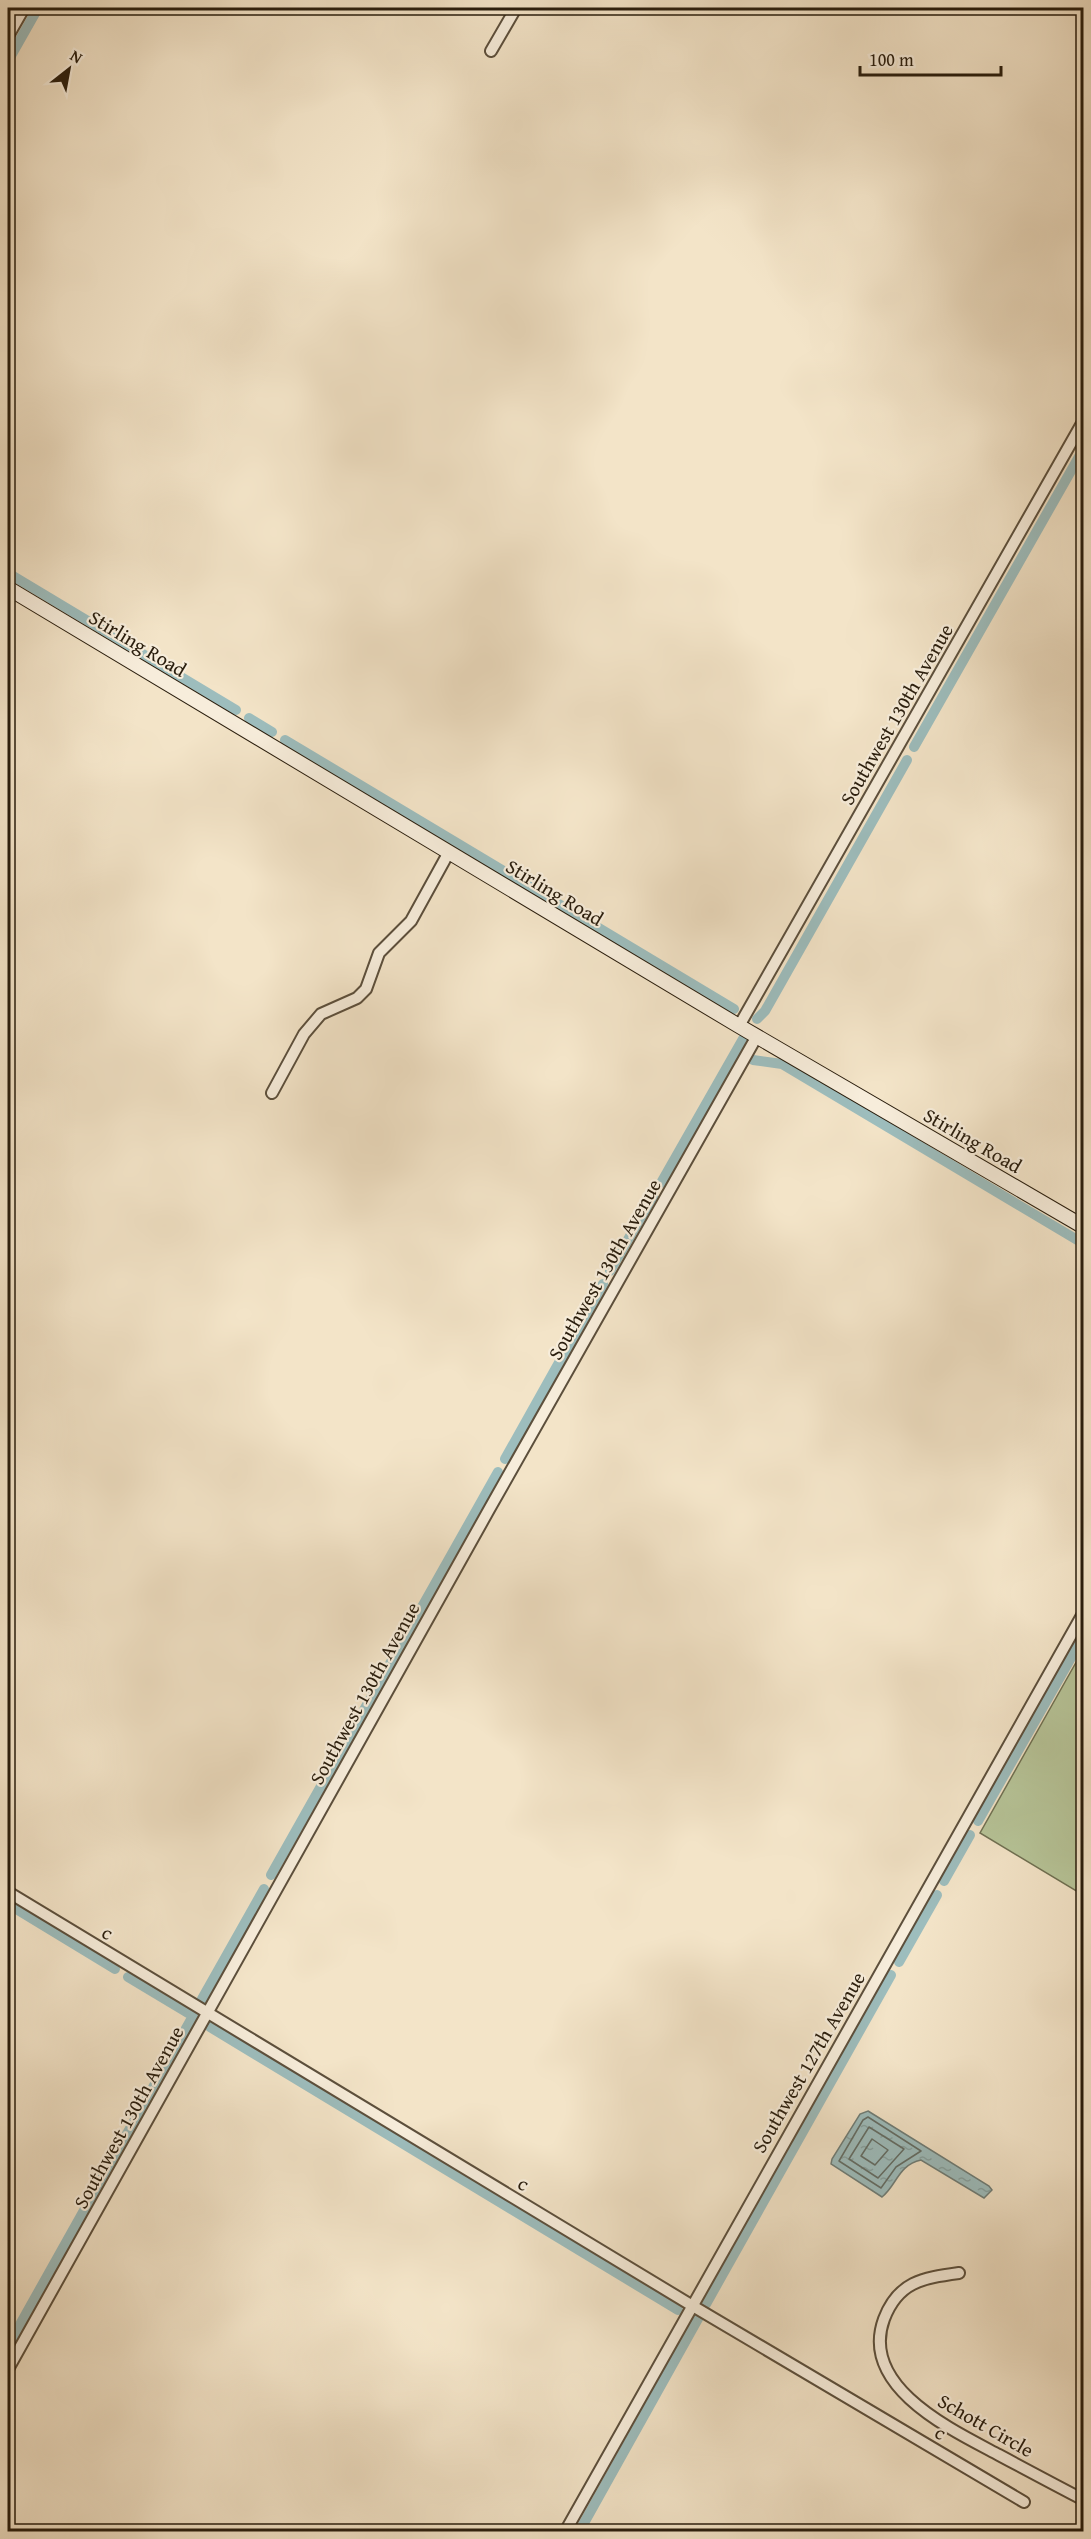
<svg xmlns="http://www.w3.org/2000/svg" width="1091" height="2539" font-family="'Gentium Book Plus',serif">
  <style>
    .green { fill: #b7c599; stroke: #707153; stroke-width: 1.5 }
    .water { fill: url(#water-ripples); stroke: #6f7d77; stroke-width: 1.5 }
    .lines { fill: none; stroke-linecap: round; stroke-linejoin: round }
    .shore { stroke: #636d65; stroke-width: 1.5 }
    .canal { stroke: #9dbdbd; stroke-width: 10 }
    .street-casing { stroke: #5c4f3c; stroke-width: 14 }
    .secondary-casing { stroke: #291d0d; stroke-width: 16 }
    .street { stroke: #f7eddb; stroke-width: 10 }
    .secondary { stroke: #f7eddb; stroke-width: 14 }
    .labels { text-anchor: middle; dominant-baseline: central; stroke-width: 4.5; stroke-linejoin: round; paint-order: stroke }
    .street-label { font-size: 20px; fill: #291d0d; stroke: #f7eddb }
  </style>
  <defs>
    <pattern id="water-ripples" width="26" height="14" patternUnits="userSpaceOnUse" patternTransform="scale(1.5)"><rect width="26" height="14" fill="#9dbdbd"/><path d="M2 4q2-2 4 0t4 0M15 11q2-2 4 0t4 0" fill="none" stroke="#87a2a1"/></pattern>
  </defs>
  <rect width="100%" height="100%" fill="#f3e4c8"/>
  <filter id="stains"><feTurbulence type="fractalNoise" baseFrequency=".00333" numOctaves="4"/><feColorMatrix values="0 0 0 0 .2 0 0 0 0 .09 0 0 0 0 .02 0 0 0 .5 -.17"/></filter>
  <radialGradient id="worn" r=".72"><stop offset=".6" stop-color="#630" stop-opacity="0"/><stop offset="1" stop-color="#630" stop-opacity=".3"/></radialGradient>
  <polygon class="green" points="1083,1650 1083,1895 980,1833"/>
  <path class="water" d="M868 2111 989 2186 992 2190 984 2198 921 2160C898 2165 897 2185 882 2197L831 2164 832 2159 860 2114Z"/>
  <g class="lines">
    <g class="shore">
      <polygon points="868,2117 921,2151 896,2167 881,2188 839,2161 863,2120"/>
      <polygon points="869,2127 904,2149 878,2178 849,2159"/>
      <polygon points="872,2139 888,2150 875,2165 861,2156"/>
    </g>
    <g class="canal">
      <polyline points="8,61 38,8"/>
      <polyline points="8,573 236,710"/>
      <polyline points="249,718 272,732"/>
      <polyline points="285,740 734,1009"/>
      <polyline points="914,747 1084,448"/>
      <polyline points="757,1019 765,1011 907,760"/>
      <polyline points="753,1060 782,1064 1084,1244"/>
      <polyline points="661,1183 743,1039"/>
      <polyline points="610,1271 653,1196"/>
      <polyline points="505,1459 603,1284"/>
      <polyline points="978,1821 1084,1635"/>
      <polyline points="271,1875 498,1472"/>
      <polyline points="944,1881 970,1835"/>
      <polyline points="8,1904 115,1969"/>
      <polyline points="899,1962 937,1895"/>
      <polyline points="202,1999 264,1889"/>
      <polyline points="210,2027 678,2310"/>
      <polyline points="706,2304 891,1975"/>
      <polyline points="8,2346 193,2016 128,1977"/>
      <polyline points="579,2532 699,2317"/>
    </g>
    <g class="street-casing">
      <g id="street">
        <polyline points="8,36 24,8"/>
        <polyline points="491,51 516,8"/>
        <polyline points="739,1026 1084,420"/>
        <polyline points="272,1093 304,1034 321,1014 357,998 366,989 379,953 411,921 449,852"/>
        <polyline points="8,1892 691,2305 1024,2502"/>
        <path d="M959 2273C922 2278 898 2282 884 2319 859 2387 952 2430 999 2455 1027 2470 1055 2485 1084 2500"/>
        <path d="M8 2369C256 1924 505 1479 757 1036"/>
        <polyline points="565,2532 1084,1612"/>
      </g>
    </g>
    <g class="secondary-casing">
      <polyline id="secondary" points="8,588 739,1026 1084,1227"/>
    </g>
    <use href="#street" class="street"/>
    <use href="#secondary" class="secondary"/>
  </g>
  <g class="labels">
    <g class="street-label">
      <text transform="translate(138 643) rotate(31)">Stirling Road</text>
      <text transform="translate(896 714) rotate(-60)">Southwest 130th Avenue</text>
      <text transform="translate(555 892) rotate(31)">Stirling Road</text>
      <text transform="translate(973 1140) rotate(30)">Stirling Road</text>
      <text transform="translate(604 1269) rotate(-60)">Southwest 130th Avenue</text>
      <text transform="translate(364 1693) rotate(-61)">Southwest 130th Avenue</text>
      <text transform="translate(108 1932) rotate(31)">c</text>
      <text transform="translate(808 2062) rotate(-60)">Southwest 127th Avenue</text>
      <text transform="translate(128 2117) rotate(-61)">Southwest 130th Avenue</text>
      <text transform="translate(524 2183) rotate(31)">c</text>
      <text transform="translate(986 2425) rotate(30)">Schott Circle</text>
      <text transform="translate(941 2432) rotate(31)">c</text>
    </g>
  </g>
  <rect width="1091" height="2539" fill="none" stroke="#f3e4c8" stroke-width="30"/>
  <rect x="9" y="9" width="1073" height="2521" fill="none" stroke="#291d0d" stroke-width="3"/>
  <rect x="15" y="15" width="1061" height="2509" fill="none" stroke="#291d0d" stroke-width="1.5"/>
  <g transform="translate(69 69) rotate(31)" stroke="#f7eddb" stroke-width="4.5" paint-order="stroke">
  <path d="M0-4.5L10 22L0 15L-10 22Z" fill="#291d0d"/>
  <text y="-9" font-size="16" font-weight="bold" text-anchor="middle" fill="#291d0d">N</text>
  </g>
  <path d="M860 66v9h141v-9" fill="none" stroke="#291d0d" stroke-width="3"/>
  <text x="869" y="66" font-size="18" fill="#291d0d" stroke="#f7eddb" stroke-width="4.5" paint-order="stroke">100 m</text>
  <rect width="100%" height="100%" filter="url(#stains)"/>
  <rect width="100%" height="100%" fill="url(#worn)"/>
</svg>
